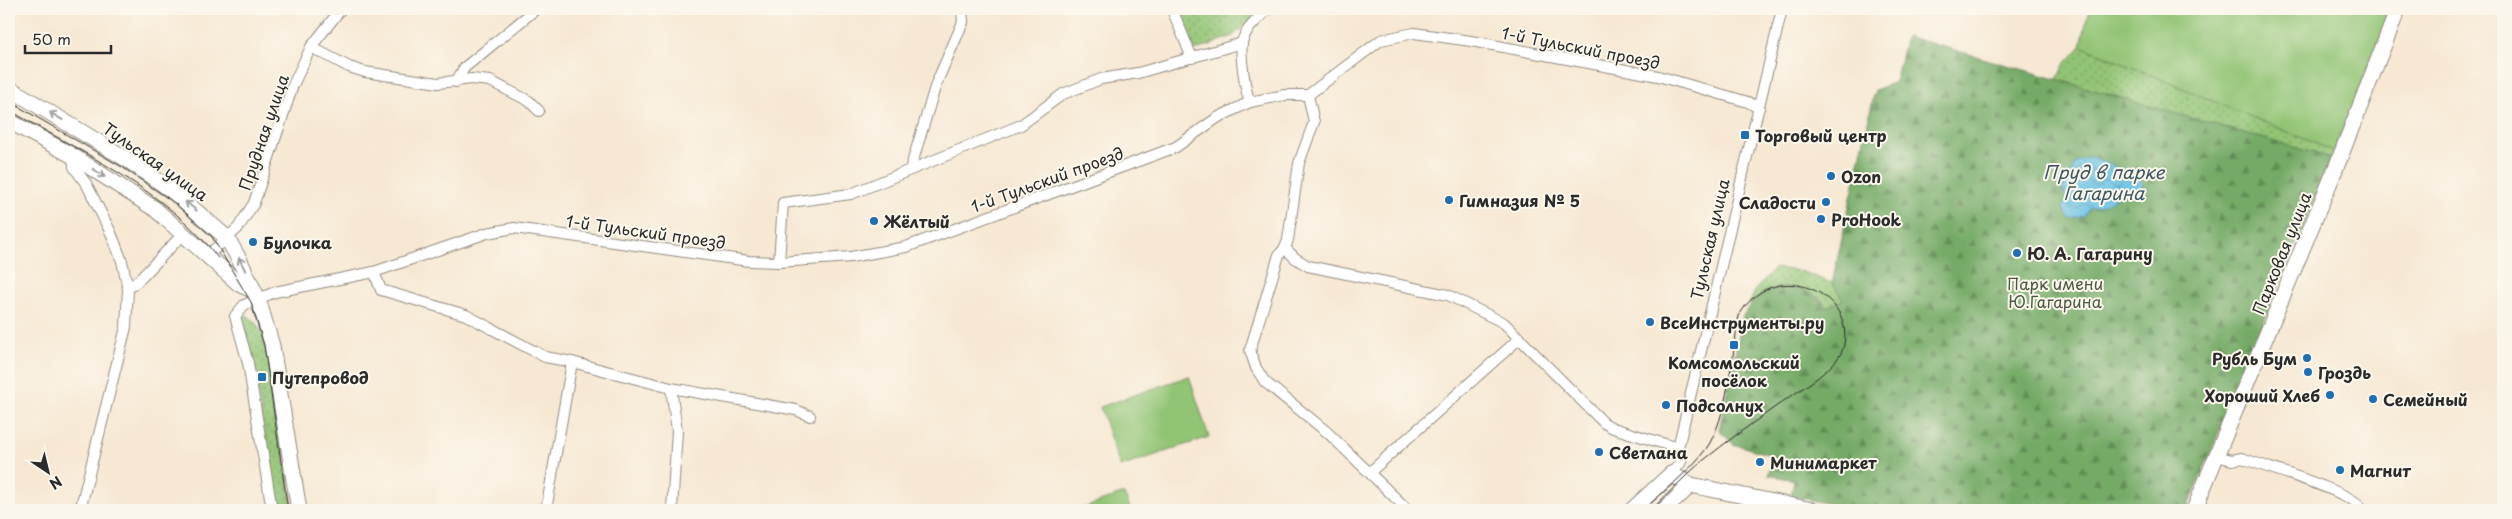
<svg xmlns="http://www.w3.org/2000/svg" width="2512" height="519" font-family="'Playpen Sans',sans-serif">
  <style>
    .grass { fill: url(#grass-dots); stroke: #5e7850 }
    .forest { fill: url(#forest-firs); stroke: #506a48 }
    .pitch { fill: #92c475; stroke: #5e7850 }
    .water { fill: url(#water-waves); stroke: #4a7688 }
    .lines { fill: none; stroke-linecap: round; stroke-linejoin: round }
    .street-casing { stroke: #918a7f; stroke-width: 12 }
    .secondary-casing { stroke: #918a7f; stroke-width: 17 }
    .street { stroke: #fff; stroke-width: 10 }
    .secondary { stroke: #fff; stroke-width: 15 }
    .tram { stroke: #2b2b2b; stroke-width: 1 }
    .oneway { stroke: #a0a0a0 }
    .poi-dot { fill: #1f6fb2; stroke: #fbf7ec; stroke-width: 2 }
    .labels { text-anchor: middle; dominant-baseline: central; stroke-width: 4; stroke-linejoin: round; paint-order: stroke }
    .street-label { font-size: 16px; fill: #2b2b2b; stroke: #fbf7ec }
    .poi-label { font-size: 16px; font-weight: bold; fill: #2b2b2b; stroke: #fbf7ec; text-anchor: start }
    .park-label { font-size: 16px; fill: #4a5941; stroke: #fbf7ec }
    .water-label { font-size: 18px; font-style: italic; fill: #3d5863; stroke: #fbf7ec }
  </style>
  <defs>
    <pattern id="grass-dots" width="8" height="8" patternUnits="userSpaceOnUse" patternTransform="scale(1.25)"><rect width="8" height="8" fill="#92c475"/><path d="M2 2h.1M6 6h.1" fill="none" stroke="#779f60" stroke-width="1.8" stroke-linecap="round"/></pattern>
    <pattern id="forest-firs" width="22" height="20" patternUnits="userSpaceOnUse" patternTransform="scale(1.25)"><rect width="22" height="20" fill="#75aa66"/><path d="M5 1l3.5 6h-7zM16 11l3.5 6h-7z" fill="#608b54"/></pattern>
    <pattern id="water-waves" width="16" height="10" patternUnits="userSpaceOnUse" patternTransform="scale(1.25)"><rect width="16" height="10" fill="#68c1e5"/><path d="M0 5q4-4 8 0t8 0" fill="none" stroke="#569dba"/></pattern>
  </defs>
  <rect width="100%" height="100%" fill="#fbf7ec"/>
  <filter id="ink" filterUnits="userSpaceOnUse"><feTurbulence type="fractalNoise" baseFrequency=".02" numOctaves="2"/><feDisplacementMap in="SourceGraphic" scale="10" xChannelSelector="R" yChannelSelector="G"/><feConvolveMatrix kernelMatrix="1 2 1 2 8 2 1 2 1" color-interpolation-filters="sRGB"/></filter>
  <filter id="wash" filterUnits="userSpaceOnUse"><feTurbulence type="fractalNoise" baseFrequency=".0096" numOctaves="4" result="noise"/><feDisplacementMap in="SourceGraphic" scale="20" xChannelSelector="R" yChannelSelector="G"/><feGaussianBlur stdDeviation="1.12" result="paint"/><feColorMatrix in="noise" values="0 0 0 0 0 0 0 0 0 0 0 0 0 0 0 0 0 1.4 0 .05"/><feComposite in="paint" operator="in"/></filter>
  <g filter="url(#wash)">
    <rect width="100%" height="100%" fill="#f7e8d3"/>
    <g class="grass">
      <polygon points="1176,9 1263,9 1233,36 1197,50 1193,49"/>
      <polygon points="2081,46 2334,151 2331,158 2057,80 2063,66"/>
      <polygon points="1775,268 1800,271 1832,283 1843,300 1827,307 1819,297 1766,291 1749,305 1755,290"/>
      <path d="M243 313C257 320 262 333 268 346L293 510H277L253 362 241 317Z"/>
    </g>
    <path class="forest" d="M1906 36 2331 158 2187 510H1858L1791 496 1794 480 1768 475 1775 456 1733 444 1719 430 1743 316C1761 281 1801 277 1827 307L1843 300 1832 283 1875 90 1895 82Z"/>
    <g class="pitch">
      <polygon points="2089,9 2391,9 2334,151 2081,46"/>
      <polygon points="1189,376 1209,437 1120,467 1100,407"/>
      <polygon points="1121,494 1125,496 1131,510 1079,510"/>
    </g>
    <path class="water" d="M2091 156 2138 177 2143 183 2140 190C2133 193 2126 193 2119 195 2107 201 2105 208 2090 207L2084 216 2070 219 2062 207 2067 199 2062 190 2076 162Z"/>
  </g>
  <g filter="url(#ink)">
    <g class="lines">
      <g class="street-casing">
        <g id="street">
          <polyline points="1172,9 1192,58"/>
          <polyline points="311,47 349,67 365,72 438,83 471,79 490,81 529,101 539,111"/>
          <polyline points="456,82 464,68 536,9"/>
          <polyline points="1308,95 1314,122 1299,163 1288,240 1285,248 1279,255 1250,350 1256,368 1265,382 1327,432 1408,510"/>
          <path d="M1250 102C1245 91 1240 55 1242 43 1244 30 1259 18 1268 9"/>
          <polyline points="73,156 74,167 87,185 111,233 122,261 128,289"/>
          <polyline points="910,170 936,84 963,22 962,9"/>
          <polyline points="1285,248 1295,258 1308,266 1448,295 1504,323 1604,423 1613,428 1678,448"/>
          <polyline points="207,256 238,228 254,203 293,85 311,47 341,9"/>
          <polyline points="779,262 783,203 851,194 1021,125 1063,94 1101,79 1138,73 1242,43"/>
          <polyline points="374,272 381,290 466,315 545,357 572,362 671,388 796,410 810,416"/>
          <polyline points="671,388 677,431 672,510"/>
          <path d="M2217 456 2232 460 2242 458C2267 468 2347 490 2361 507"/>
          <polyline points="1370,472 1520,338"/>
          <polyline points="1671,474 1681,462 1678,448 1782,9"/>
          <polyline points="80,510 126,327 128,289 141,278 184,233"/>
          <polyline points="272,510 248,363 235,316 244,305 275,292 374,272 487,233 514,228 749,261 779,262 851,257 906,247 1176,147 1217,118 1250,102 1285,95 1308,95 1381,40 1414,33 1471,41 1658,76 1748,102 1759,108"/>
          <polyline points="546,510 572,362"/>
        </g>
      </g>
      <g class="secondary-casing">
        <g id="secondary">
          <polyline points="9,88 128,160 170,189 227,238 239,259 258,299 272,346 299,510"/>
          <polyline points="9,121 73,156 155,209 239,284 254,291"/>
          <polyline points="1632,510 1671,474 1691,485 1812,510"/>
          <polyline points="1664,510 1691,485"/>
          <polyline points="2194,510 2337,165 2398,9"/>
        </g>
      </g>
      <use href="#street" class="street"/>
      <use href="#secondary" class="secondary"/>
      <g class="tram">
        <polyline points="9,101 122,167 176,204 212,237 251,302 264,345 288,510"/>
        <path d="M9 110C79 151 169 192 218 258"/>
        <path d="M1643 510C1664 491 1689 472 1706 449 1728 418 1732 354 1739 316 1770 257 1854 289 1844 344 1843 353 1835 363 1828 369 1815 381 1800 390 1785 400 1757 420 1727 441 1700 463 1683 478 1667 495 1651 510"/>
      </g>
    </g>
    <defs><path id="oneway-shaft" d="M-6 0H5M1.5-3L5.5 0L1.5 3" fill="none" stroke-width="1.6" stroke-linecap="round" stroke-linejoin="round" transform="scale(1.25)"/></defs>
    <g class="oneway">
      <use href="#oneway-shaft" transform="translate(56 116) rotate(-149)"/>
      <use href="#oneway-shaft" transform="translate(99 173) rotate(33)"/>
      <use href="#oneway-shaft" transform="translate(191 206) rotate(-141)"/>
      <use href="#oneway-shaft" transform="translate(242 264) rotate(-116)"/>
    </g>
  </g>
  <g class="poi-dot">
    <rect x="1740" y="130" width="10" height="10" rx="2.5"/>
    <circle cx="1831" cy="176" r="5"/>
    <circle cx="1449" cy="200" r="5"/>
    <circle cx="1826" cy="202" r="5"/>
    <circle cx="1821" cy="219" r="5"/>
    <circle cx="874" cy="221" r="5"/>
    <circle cx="253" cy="242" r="5"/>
    <circle cx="2017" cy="253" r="5"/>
    <circle cx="1650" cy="322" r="5"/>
    <rect x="1729" y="340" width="10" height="10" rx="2.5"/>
    <circle cx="2307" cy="358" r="5"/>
    <circle cx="2308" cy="372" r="5"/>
    <rect x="257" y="372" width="10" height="10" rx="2.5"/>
    <circle cx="2330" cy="395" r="5"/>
    <circle cx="2373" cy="399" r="5"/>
    <circle cx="1666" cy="405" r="5"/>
    <circle cx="1599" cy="452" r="5"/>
    <circle cx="1760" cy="462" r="5"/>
    <circle cx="2340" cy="470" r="5"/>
  </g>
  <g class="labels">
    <g class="street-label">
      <text transform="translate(1581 47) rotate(11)">1-й Тульский проезд</text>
      <text transform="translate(263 132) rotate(-71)">Прудная улица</text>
      <text transform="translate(156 161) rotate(35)">Тульская улица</text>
      <text transform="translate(1047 179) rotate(-20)">1-й Тульский проезд</text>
      <text transform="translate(646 231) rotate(8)">1-й Тульский проезд</text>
      <text transform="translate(1709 239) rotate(-77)">Тульская улица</text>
      <text transform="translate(2281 253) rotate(-68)">Парковая улица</text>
    </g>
    <g class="poi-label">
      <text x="1755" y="135">Торговый центр</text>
      <text x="1841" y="176">Ozon</text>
      <text x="1459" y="200">Гимназия № 5</text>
      <text x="1816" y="202" text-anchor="end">Сладости</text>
      <text x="1831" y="219">ProHook</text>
      <text x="884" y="221">Жёлтый</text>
      <text x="263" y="242">Булочка</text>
      <text x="2027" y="253">Ю. А. Гагарину</text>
      <text x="1660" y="322">ВсеИнструменты.ру</text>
      <text x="2297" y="358" text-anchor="end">Рубль Бум</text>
      <text x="1734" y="362" text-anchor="middle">Комсомольский<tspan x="1734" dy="18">посёлок</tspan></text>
      <text x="2318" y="372">Гроздь</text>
      <text x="272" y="377">Путепровод</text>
      <text x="2320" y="395" text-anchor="end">Хороший Хлеб</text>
      <text x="2383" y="399">Семейный</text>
      <text x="1676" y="405">Подсолнух</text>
      <text x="1609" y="452">Светлана</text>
      <text x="1770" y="462">Минимаркет</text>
      <text x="2350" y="470">Магнит</text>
    </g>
    <g class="park-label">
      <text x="2055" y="283">Парк имени<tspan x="2055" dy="18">Ю.Гагарина</tspan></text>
    </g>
    <g class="water-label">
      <text x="2104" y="171">Пруд в парке<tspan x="2104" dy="21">Гагарина</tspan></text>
    </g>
  </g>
  <rect width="2512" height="519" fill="none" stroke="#fbf7ec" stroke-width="30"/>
  <g transform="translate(48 472) rotate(145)" stroke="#fbf7ec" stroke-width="4" paint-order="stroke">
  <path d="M0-4L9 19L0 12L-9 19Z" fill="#2b2b2b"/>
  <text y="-8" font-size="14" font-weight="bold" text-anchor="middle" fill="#2b2b2b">N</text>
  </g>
  <path d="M25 45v8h86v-8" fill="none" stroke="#2b2b2b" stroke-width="2.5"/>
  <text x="32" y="45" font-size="15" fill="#2b2b2b" stroke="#fbf7ec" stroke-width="4" paint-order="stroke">50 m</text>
</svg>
